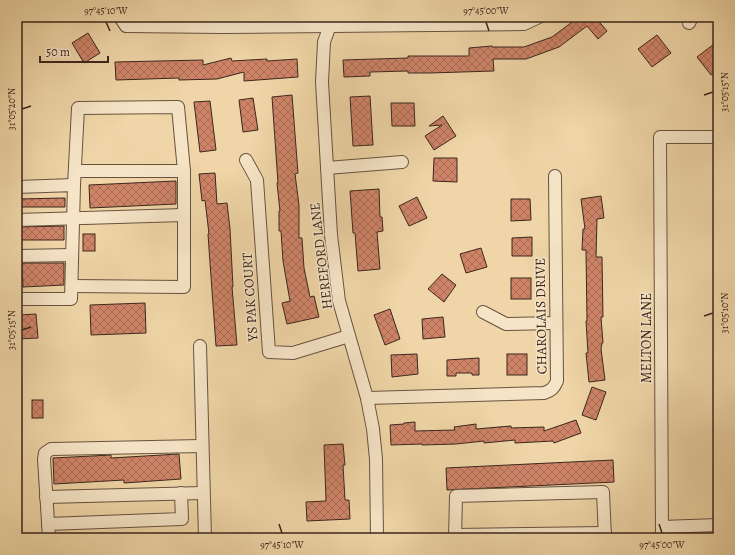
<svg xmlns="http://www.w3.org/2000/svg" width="735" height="555" font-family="Alegreya,serif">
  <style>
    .building { fill: url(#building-cross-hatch); stroke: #3b261d }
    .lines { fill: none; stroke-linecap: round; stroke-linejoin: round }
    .minor-casing { stroke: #685240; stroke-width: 14 }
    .minor { stroke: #f5e4c6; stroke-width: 12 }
    .ticks { fill: none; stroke: #3b261d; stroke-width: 1.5 }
    .labels { text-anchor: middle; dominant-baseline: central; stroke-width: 3; stroke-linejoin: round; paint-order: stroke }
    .street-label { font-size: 14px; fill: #3b261d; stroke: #f5e4c6 }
    .neatline { fill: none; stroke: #3b261d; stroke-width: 1.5 }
    .ticks-label { font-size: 10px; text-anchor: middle; fill: #3b261d }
  </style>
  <defs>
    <pattern id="building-cross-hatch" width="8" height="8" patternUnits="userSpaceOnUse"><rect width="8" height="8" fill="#cf8468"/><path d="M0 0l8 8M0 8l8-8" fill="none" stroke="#a96c55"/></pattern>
  </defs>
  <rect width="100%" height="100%" fill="#efd5a7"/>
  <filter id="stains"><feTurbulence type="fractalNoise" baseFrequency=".005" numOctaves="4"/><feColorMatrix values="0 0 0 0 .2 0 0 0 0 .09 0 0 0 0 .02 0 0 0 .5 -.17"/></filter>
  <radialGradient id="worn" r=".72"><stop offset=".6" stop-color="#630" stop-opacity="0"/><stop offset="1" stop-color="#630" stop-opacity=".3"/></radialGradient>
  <g class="building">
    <polygon points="579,17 595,17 607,31 598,39 587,26 559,47 526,59 493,59 494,71 429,73 408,73 408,71 370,72 370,76 344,77 343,60 408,58 408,56 469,56 469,48 492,46 492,47 524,47 552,37"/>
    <polygon points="88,33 100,53 84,63 72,43"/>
    <polygon points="657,35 671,53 652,67 638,49"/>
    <polygon points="718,41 718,70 711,75 697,57"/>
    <polygon points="231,58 232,61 267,59 267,61 297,59 298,77 244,81 244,72 217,79 179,80 179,78 116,80 115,62 203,60 203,65"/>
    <polygon points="292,95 298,173 295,174 299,205 299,238 302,238 304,268 310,297 314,296 319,317 287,324 282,303 290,301 283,261 281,231 279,231 279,211 280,211 277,183 278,183 272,97"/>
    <polygon points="370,96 373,145 353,146 350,97"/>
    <polygon points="253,98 258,130 243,132 239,100"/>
    <polygon points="210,101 216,150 200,152 194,102"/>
    <polygon points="391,103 414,103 415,126 392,126"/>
    <polygon points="443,116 456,136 434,150 425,136 442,125 429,126"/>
    <polygon points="434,158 457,158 457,182 433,181"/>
    <polygon points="215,173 217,204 227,203 230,229 233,287 232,287 237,345 216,346 210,263 208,234 209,234 205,200 202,201 199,174"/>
    <polygon points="176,181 176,204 90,208 89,185"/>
    <polygon points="379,189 380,217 382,217 383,231 377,232 380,269 358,271 355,233 353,233 350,191"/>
    <polygon points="601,196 604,218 597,219 596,257 602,257 603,317 601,317 603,343 602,343 601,349 605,380 589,382 586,353 588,353 586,321 587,321 586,250 582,250 583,229 585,229 581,199"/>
    <polygon points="417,197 427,218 409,226 399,206"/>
    <polygon points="65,198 65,207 18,207 18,199"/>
    <polygon points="511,199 530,199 531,220 511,221"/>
    <polygon points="64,226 64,240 18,240 18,227"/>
    <rect x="83" y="234" width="12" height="17"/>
    <polygon points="532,237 532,256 512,256 512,238"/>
    <polygon points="481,248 487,267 466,273 460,254"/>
    <polygon points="22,263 64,263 64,285 23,287"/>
    <polygon points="442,274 456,285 444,302 428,289"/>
    <rect x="511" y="278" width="20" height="21"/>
    <polygon points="145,303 146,333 91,335 90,305"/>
    <polygon points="390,309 400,339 385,345 374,315"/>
    <polygon points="36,314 38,338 17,339 17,315"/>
    <polygon points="443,317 445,337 423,339 422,319"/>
    <polygon points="417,354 418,374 392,377 391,355"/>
    <rect x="507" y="354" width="20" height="21"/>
    <polygon points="479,358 479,375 472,375 472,373 456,373 456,376 447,376 447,360"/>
    <polygon points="592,387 606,392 596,420 582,415"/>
    <rect x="32" y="400" width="11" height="18"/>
    <polygon points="576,420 581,433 554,443 553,441 515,443 515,440 484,443 484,441 456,444 422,445 422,444 391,445 390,425 404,424 404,423 415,422 415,431 455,430 454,427 476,424 476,429 511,426 511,428 544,427 544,431"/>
    <polygon points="343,444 345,465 343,465 345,500 349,500 350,519 307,521 306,502 326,501 324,445"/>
    <polygon points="179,454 181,479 124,483 124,480 54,484 53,458 111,455 111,458"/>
    <polygon points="613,460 614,482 447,490 446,468"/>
  </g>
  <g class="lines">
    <g class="minor-casing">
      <g id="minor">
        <polyline points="120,17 126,26 223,27 524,24 539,17"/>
        <polyline points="333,17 324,42 322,82 331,235 339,301 367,398 373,429 376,459 377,538"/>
        <polyline points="689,23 692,17"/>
        <polyline points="246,160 257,180 269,352 293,353 349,336"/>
        <polyline points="327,168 402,162"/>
        <polyline points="74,185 78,108 178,107 184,171 75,171"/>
        <polyline points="17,187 74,185 71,299 17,299"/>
        <polyline points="17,220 184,215"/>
        <polyline points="17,256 72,255"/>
        <polyline points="72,286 184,287 184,171"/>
        <polyline points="483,312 506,324 556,323"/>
        <polyline points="200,346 205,538"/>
        <path d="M367 398 544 393C551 391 554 388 557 381L555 176"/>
        <polyline points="46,497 203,493"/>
        <polyline points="48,524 182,519 181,493"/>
        <polyline points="662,527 718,525"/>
        <polyline points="455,535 605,533"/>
        <polyline points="49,538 44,459 45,453 51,449 202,446"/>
        <polyline points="455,538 456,496 603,492 605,538"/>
        <polyline points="662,538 660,137 718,137"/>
      </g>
    </g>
    <use href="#minor" class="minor"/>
  </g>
  <path class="ticks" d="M106 22 110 31M486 22 489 31M704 95 713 92M22 109 31 106M704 316 713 313M22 330 31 327M279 524 282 533M659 524 662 533"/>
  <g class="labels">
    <g class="street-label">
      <text transform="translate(321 256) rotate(-97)">HEREFORD LANE</text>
      <text transform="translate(250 297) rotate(-94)">YS PAK COURT</text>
      <text transform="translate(541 316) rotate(-91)">CHAROLAIS DRIVE</text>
      <text transform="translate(646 338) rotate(-90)">MELTON LANE</text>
    </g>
  </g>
  <rect width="735" height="555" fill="none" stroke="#efd5a7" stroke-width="44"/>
  <path d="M40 56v6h68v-6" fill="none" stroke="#3b261d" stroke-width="2"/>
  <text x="46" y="56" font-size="12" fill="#3b261d" stroke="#f5e4c6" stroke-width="3" paint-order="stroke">50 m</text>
  <rect x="22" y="22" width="691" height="511" class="neatline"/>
  <g class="ticks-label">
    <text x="106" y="14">97°45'10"W</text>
    <text x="486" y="14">97°45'00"W</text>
    <text transform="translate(724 92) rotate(-90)" y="4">31°05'15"N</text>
    <text transform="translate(11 109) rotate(-90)" y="4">31°05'20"N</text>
    <text transform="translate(724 313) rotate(-90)" y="4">31°05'10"N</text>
    <text transform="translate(11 330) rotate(-90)" y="4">31°05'15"N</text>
    <text x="282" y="548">97°45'10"W</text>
    <text x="662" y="548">97°45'00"W</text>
  </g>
  <rect width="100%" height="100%" filter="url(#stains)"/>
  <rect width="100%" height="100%" fill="url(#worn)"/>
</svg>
